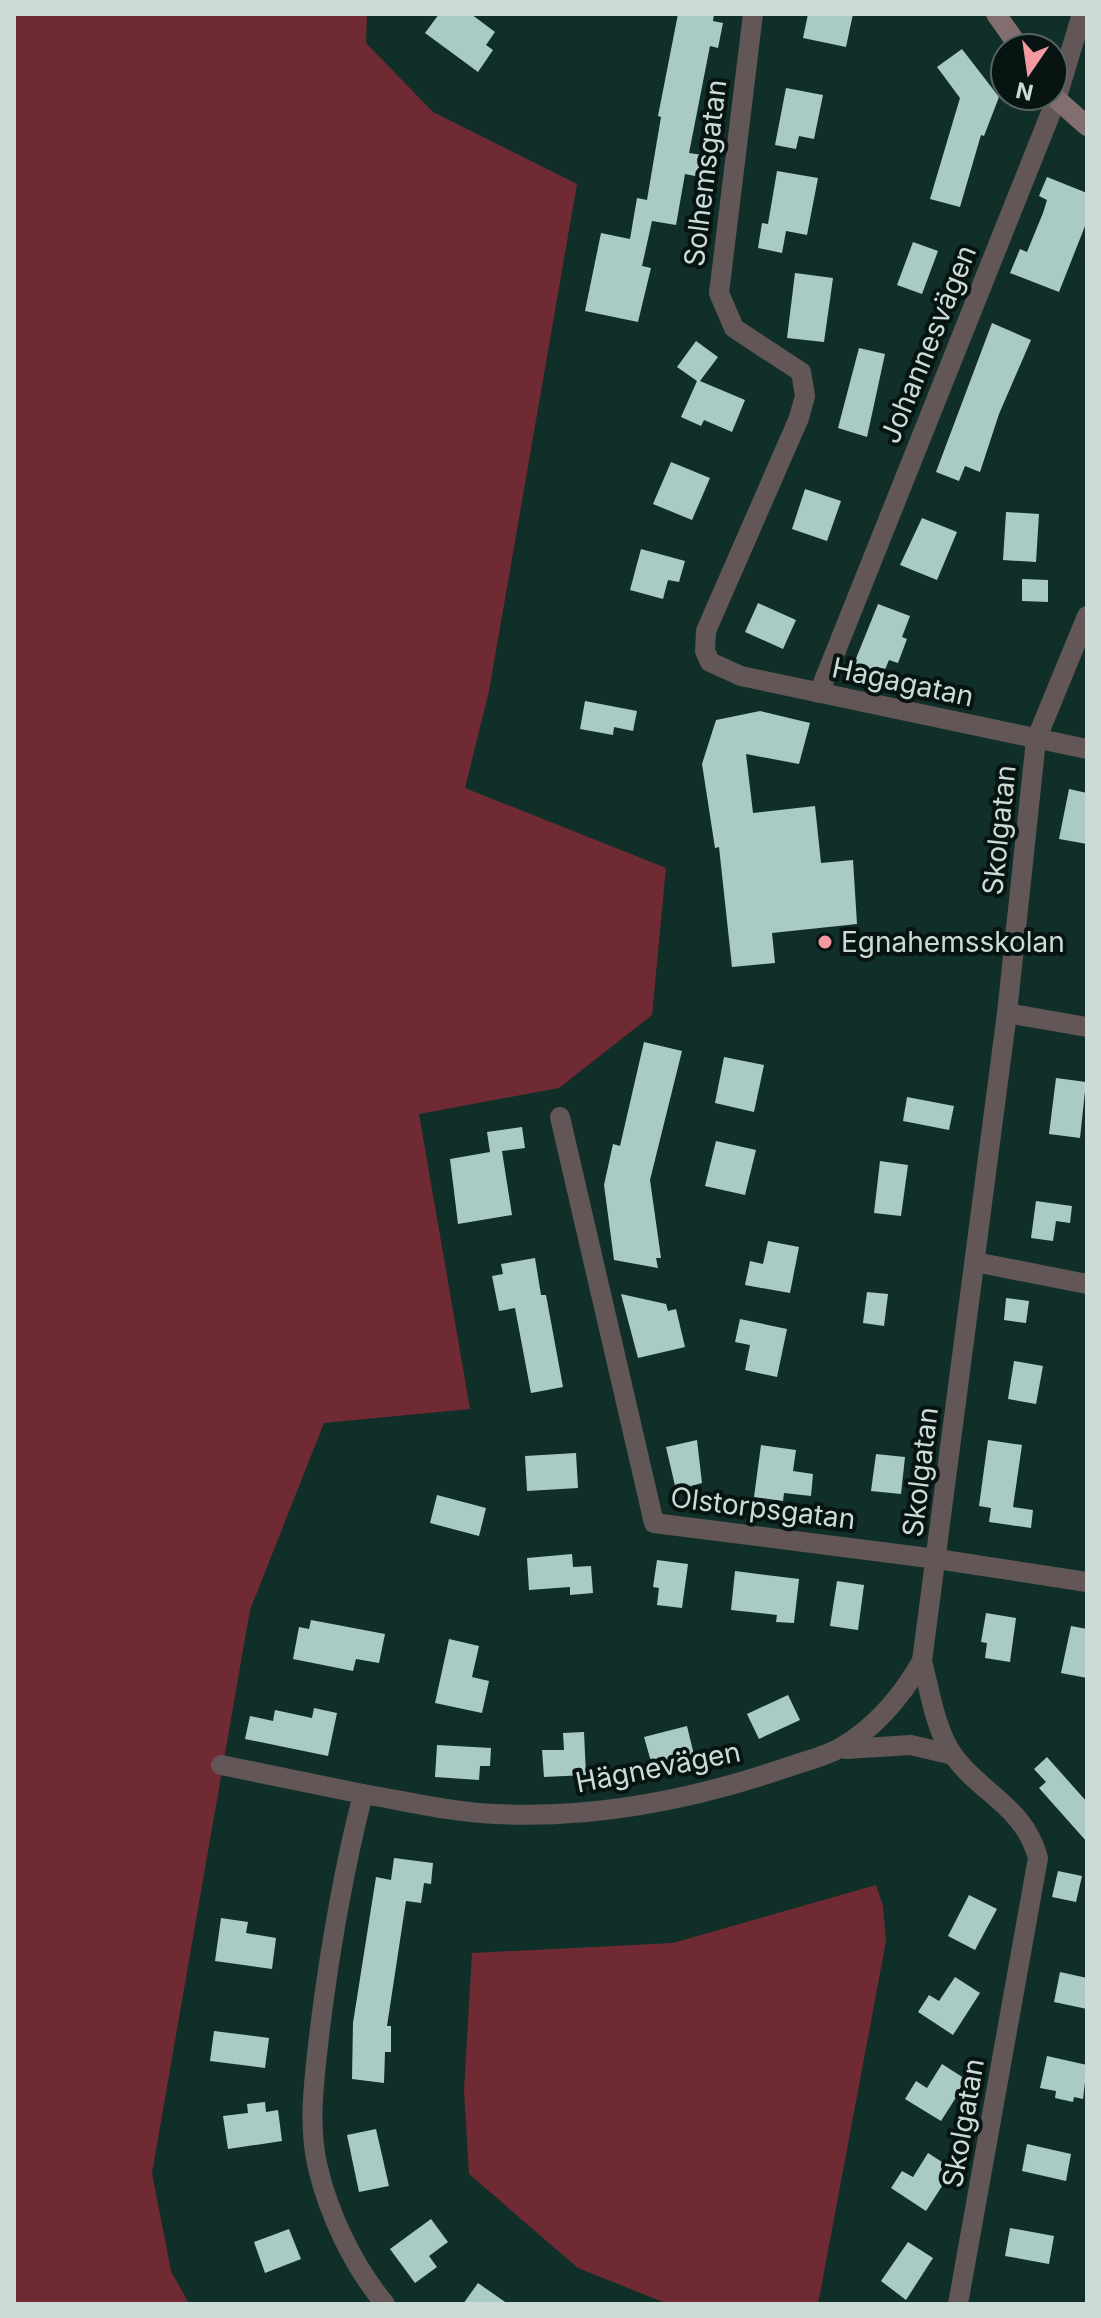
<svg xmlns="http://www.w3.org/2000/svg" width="1101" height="2318" font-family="Inter,sans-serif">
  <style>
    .green { fill: #702a33 }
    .building { fill: #aacbc4 }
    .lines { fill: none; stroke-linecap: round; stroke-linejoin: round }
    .street { stroke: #625656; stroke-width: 20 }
    .secondary { stroke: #826e6f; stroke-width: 20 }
    .poi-dot { fill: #f49aa1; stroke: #081412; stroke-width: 3 }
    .labels { text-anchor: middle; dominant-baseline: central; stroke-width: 8; stroke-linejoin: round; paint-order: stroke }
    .street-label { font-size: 28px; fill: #cbdbd7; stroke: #081412 }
    .poi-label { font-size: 28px; fill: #cbdbd7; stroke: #081412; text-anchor: start }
  </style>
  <rect width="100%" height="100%" fill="#112f29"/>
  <g class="green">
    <polygon points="14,14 367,14 366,43 433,112 577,184 489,691 465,788 666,868 652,1015 559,1088 419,1114 470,1409 324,1423 250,1610 152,2173 171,2271 189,2304 14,2304"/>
    <polygon points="876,1885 883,1906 886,1941 818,2304 668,2304 578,2268 469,2174 464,2091 472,1953 673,1943"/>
  </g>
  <g class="building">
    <polygon points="439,14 471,14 495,32 486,45 493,50 478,72 425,33"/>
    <polygon points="678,14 714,14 713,21 723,23 718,48 710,46 689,153 703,155 700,177 685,174 676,225 652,221 642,266 651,268 638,322 585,311 601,233 630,239 637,198 647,200 661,117 658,116"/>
    <polygon points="808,14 853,14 846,47 803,38"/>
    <polygon points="962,49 999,97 984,136 981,135 960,207 930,199 960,98 937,67"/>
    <polygon points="786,88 823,95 814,139 799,136 796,149 775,145"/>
    <polygon points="777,171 818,178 807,235 786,231 782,253 758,248 762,223 768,224"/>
    <polygon points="1047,177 1087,193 1087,221 1059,292 1010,273 1020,249 1027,252 1043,213 1047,200 1039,196"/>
    <polygon points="913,242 938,251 922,294 897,285"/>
    <polygon points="795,273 833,278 824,342 787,338"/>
    <polygon points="992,323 1031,340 999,414 980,472 965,466 959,481 936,472"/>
    <polygon points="696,341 718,357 700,381 745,400 732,432 704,420 701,426 681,417 697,381 677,367"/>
    <polygon points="859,348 885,354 867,437 838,428"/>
    <polygon points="671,462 710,478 692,520 653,504"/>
    <polygon points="805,489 841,501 827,541 792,529"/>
    <polygon points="1006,512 1039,514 1036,562 1003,560"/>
    <polygon points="922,518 957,532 937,580 900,565"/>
    <polygon points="641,549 685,561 679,582 668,580 663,599 630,590"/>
    <polygon points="1022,579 1048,580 1048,602 1022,601"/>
    <polygon points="758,603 796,620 783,649 745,632"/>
    <polygon points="878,604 910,616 902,637 907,639 898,663 889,660 882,677 853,666"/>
    <polygon points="585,701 637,711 633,731 614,727 613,735 580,729"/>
    <polygon points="760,711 810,723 799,764 746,754 753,813 815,806 821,863 853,860 857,924 772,933 775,963 732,967 719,847 715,848 702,764 716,720"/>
    <polygon points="1069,789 1087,793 1087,844 1059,839"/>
    <polygon points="644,1042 682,1051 650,1180 661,1258 656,1258 658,1268 614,1260 604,1185 613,1144 620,1146"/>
    <polygon points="724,1057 764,1065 754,1112 715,1103"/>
    <polygon points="1056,1078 1086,1082 1080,1138 1049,1134"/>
    <polygon points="907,1097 954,1106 949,1130 903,1121"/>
    <polygon points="522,1127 525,1148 502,1151 512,1215 458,1224 450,1159 490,1152 487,1132"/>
    <polygon points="716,1141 756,1150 745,1195 705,1186"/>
    <polygon points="880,1161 908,1165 901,1216 874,1213"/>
    <polygon points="1036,1201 1072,1206 1070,1223 1056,1221 1053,1241 1031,1238"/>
    <polygon points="768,1241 799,1247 790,1293 745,1285 750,1261 763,1264"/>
    <polygon points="535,1258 541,1295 546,1295 563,1387 531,1393 515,1308 499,1311 492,1276 503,1274 501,1264"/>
    <polygon points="867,1292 888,1294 884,1326 863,1323"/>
    <polygon points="621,1294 666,1304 668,1311 676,1309 685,1347 638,1358"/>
    <polygon points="1006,1298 1029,1301 1026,1323 1004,1320"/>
    <polygon points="740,1319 787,1329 777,1377 745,1370 750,1345 735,1342"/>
    <polygon points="1014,1361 1043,1366 1036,1404 1008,1399"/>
    <polygon points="697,1440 702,1483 676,1490 666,1447"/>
    <polygon points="988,1440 1022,1445 1013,1507 1033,1510 1031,1528 989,1522 991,1508 979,1506"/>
    <polygon points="761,1445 796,1450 793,1471 813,1474 811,1496 784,1493 783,1501 754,1497"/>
    <polygon points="576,1453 578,1488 527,1491 525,1456"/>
    <polygon points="876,1454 905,1457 901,1494 871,1491"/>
    <polygon points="437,1495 486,1508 479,1536 430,1523"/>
    <polygon points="572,1554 573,1567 591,1566 593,1593 570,1595 570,1587 529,1590 527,1558"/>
    <polygon points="657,1560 688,1564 682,1608 657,1605 659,1588 653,1587"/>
    <polygon points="735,1571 799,1579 794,1623 776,1622 777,1615 731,1610"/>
    <polygon points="837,1581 864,1585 858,1630 830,1626"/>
    <polygon points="986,1613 1016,1618 1010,1662 985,1658 987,1643 981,1642"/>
    <polygon points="311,1620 385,1634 379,1663 356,1659 353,1671 293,1659 299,1627 309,1629"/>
    <polygon points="1071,1626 1087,1629 1087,1678 1061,1673"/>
    <polygon points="449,1639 479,1646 472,1677 489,1681 482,1713 435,1703"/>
    <polygon points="788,1695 800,1720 759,1739 747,1714"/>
    <polygon points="314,1708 337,1713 328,1756 245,1739 250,1716 273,1721 275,1710 312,1718"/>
    <polygon points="687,1726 694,1755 652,1765 644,1737"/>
    <polygon points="584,1732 586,1775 544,1777 542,1750 564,1750 563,1733"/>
    <polygon points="437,1745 491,1748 490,1766 480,1766 479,1780 435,1777"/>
    <polygon points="1047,1757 1087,1802 1087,1842 1039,1788 1046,1782 1034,1769"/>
    <polygon points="394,1858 433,1863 431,1884 424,1883 421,1903 406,1901 387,2026 391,2026 391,2052 385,2052 384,2083 352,2079 353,2023 376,1877 391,1880"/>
    <polygon points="1058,1871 1082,1876 1076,1902 1052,1897"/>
    <polygon points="969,1895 997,1909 975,1950 948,1936"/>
    <polygon points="221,1918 248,1922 246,1933 276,1938 272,1969 215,1961"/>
    <polygon points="1060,1972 1087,1978 1087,2009 1054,2002"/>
    <polygon points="955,1977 980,1993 953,2035 918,2012 929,1995 939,2001"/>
    <polygon points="214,2031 269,2038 265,2068 210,2061"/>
    <polygon points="1047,2056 1087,2065 1083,2099 1074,2097 1073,2102 1055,2098 1056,2091 1040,2088"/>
    <polygon points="942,2064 967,2080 941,2121 905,2099 916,2081 927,2088"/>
    <polygon points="265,2102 266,2112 278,2110 282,2141 228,2149 223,2116 248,2113 247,2104"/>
    <polygon points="376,2129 389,2186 359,2192 347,2135"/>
    <polygon points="1027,2144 1071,2154 1066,2181 1022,2171"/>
    <polygon points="928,2153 953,2169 926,2211 891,2188 902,2171 913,2177"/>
    <polygon points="431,2219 448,2242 429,2256 437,2267 415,2283 390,2249"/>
    <polygon points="1010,2228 1054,2236 1049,2264 1005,2256"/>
    <polygon points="289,2229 301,2259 265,2273 254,2242"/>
    <polygon points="908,2242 933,2258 906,2300 881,2281"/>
    <polygon points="478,2283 508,2304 463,2304"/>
  </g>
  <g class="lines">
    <g class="street">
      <polyline points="753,14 719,293 734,328 801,372 805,396 799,418 706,631 705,651 710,662 741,676 1087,749"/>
      <polyline points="819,693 1056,100 1082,14"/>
      <polyline points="1007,1013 1087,1027"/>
      <polyline points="560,1117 654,1523 937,1559 1087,1582"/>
      <polyline points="975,1262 1087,1284"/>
      <polyline points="846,1749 911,1745 953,1755"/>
      <polyline points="221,1765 363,1794"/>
      <path d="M385 2304C354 2267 329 2215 318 2168 307 2123 315 2074 320 2028 330 1949 343 1872 363 1794 406 1801 451 1812 495 1814 594 1819 695 1799 788 1767 805 1761 824 1757 840 1748 875 1728 902 1696 922 1661"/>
      <path d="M958 2304 1038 1858C1024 1806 981 1794 953 1755 935 1729 930 1691 922 1661L1007 1013 1036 740 1087 616"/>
    </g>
    <g class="secondary">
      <polyline points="996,14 1020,48"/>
      <polyline points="1053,96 1087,126"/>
    </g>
  </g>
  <circle class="poi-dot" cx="825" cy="942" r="8"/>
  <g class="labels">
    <g class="street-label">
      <text transform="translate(705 173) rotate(-83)">Solhemsgatan</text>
      <text transform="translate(928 344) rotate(-68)">Johannesvägen</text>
      <text transform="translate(903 682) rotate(12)">Hagagatan</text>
      <text transform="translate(999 830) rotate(-84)">Skolgatan</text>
      <text transform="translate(920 1472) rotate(-83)">Skolgatan</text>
      <text transform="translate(763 1508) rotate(7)">Olstorpsgatan</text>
      <text transform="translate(658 1767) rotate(-11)">Hägnevägen</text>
      <text transform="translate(963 2123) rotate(-80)">Skolgatan</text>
    </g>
    <g class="poi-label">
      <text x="841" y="942">Egnahemsskolan</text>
    </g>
  </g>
  <rect width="1101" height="2318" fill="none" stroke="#cbdbd7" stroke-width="32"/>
  <g transform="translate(1029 72) rotate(193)"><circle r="38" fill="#081412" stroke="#566461" stroke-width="2"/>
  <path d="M0-6L14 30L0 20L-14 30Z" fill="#f49aa1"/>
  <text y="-12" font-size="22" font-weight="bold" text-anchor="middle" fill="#cbdbd7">N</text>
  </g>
</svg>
